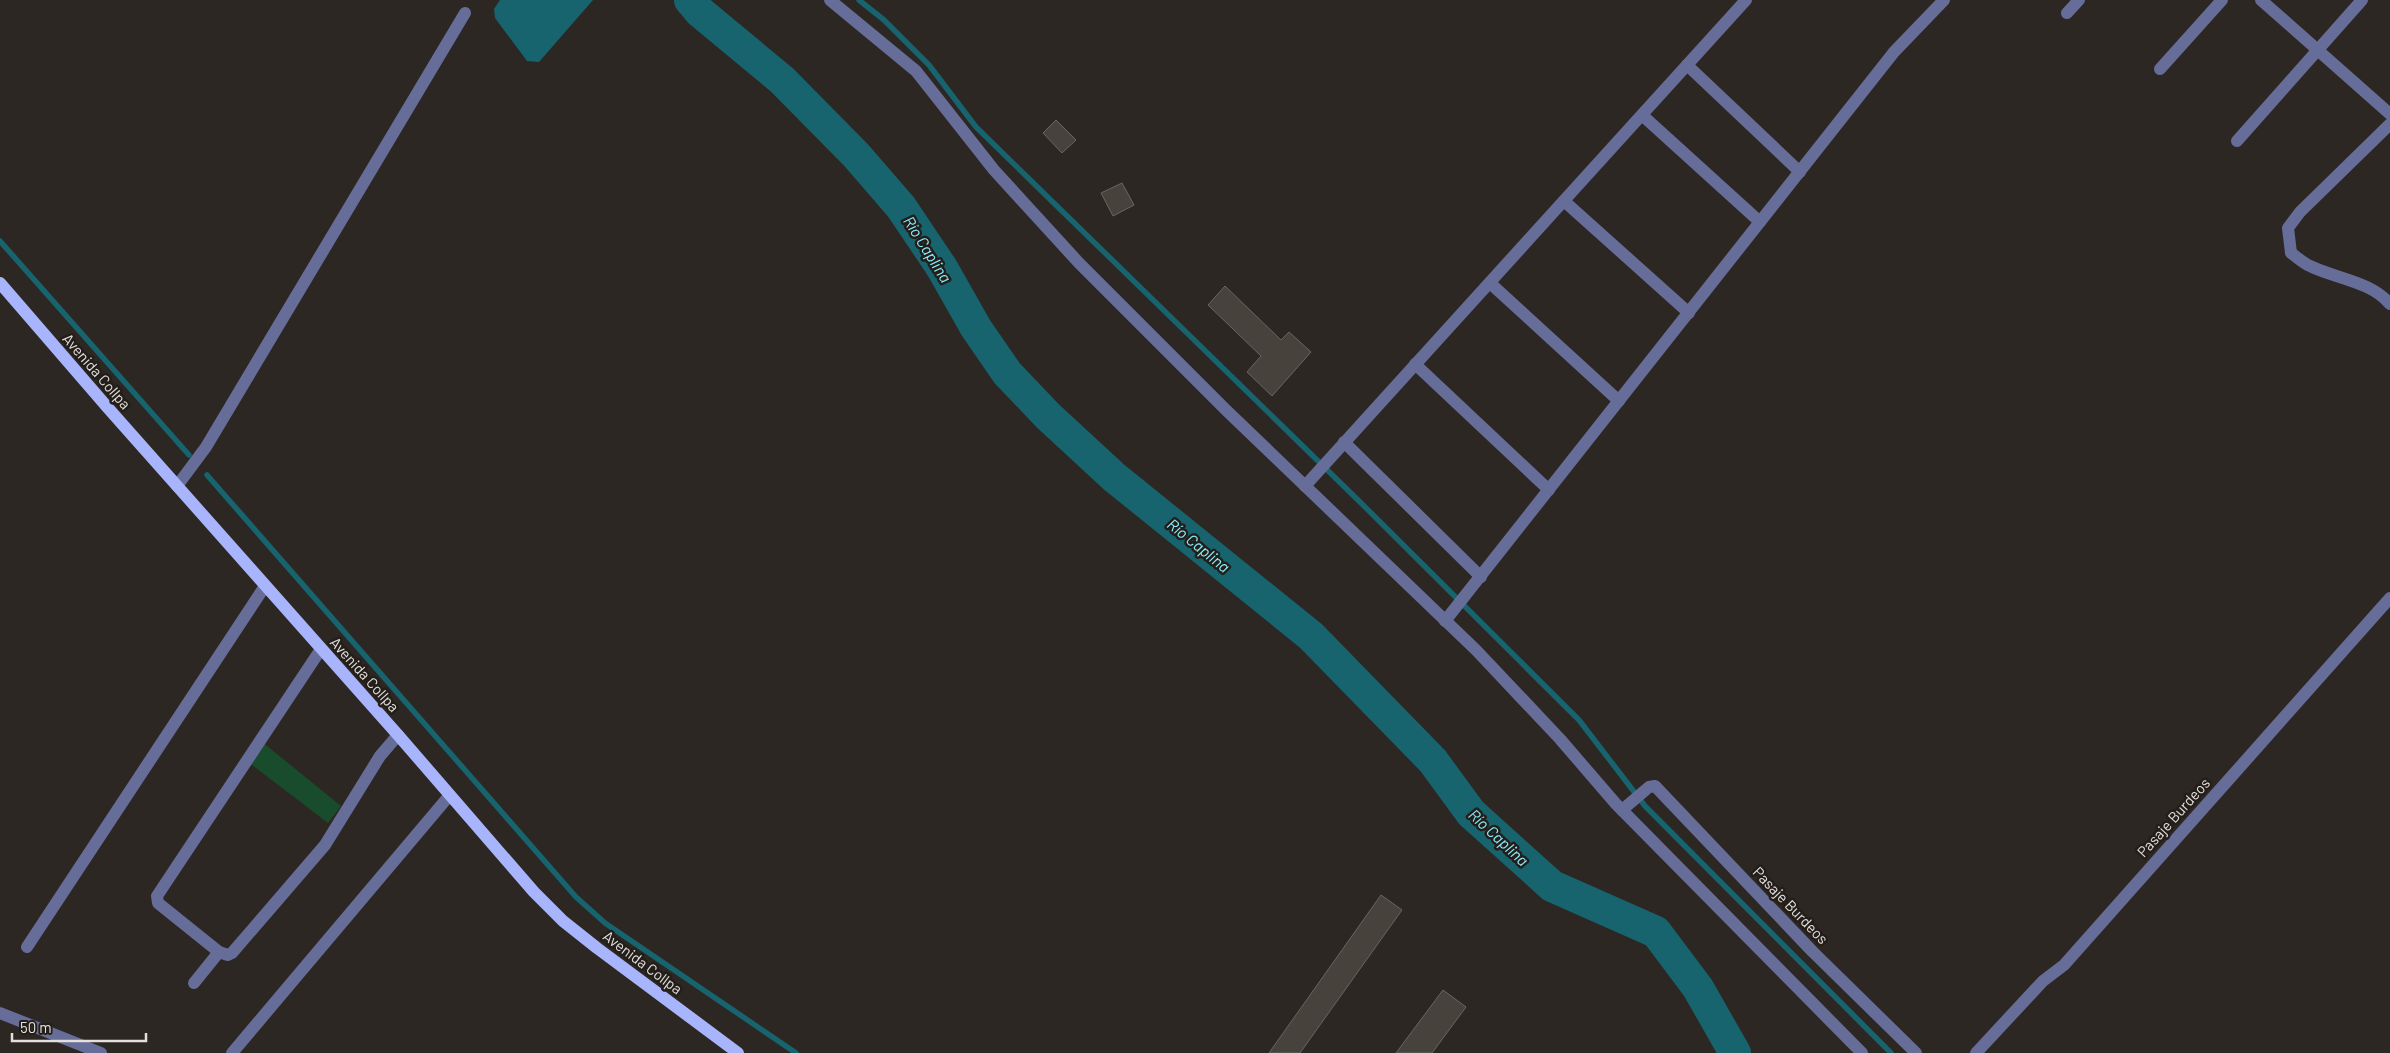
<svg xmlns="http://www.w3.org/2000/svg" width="2390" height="1053" font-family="Barlow,sans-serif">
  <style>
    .green { fill: #184c2c }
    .water { fill: #17636e }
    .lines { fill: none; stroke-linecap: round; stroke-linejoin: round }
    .stream { stroke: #17636e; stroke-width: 5.5 }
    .river { stroke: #17636e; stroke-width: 32 }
    .building { fill: #47423c; stroke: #6b655f }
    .minor { stroke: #666d98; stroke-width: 12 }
    .major { stroke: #a8b4fb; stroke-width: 12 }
    .labels { text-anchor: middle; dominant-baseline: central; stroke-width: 5; stroke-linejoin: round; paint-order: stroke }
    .street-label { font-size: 15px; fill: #e3dfdc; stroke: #231e19 }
    .water-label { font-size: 16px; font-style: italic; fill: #8beefe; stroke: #231e19 }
  </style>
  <rect width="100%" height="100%" fill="#2c2722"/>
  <polygon class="green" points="261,741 341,806 328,823 248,762"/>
  <polygon class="water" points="500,0 593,0 539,62 527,61 495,18 494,9"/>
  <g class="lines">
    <g class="stream">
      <polyline points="859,0 884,20 929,65 976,127 1358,500 1579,720 1645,806 1891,1053"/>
      <polyline points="0,241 189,455"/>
      <polyline points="207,475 576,897 605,923 796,1053"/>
    </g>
    <polyline class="river" points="690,0 700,12 782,80 856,155 901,207 942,268 976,328 1007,373 1048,416 1114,477 1311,636 1433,761 1471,813 1552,886 1656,932 1698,988 1735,1053"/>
  </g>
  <g class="building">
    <polygon points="1056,120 1076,140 1062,153 1043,133"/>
    <polygon points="1122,183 1134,205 1113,216 1101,193"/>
    <polygon points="1225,286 1281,340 1289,332 1311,352 1272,396 1247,372 1261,356 1208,305"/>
    <polygon points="1381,895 1402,910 1300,1053 1269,1053"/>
    <polygon points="1443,990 1466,1007 1432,1053 1396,1053"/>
  </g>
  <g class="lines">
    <g class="minor">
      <polyline points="830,0 916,71 994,170 1079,263 1226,410 1476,650 1560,739 1616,804 1862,1053"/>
      <polyline points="2261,0 2390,114"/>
      <polyline points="2067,13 2079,0"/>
      <polyline points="1687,65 1800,172"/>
      <polyline points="2160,69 2222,0"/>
      <polyline points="1642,115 1760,222"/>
      <path d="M2390 124 2300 212 2288 228 2291 253C2297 257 2303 263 2310 266 2337 279 2370 281 2390 304"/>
      <polyline points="2237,141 2362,0"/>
      <polyline points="1564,201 1689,313"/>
      <polyline points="1490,283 1619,401"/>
      <polyline points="1415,364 1549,490"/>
      <polyline points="1344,442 1481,577"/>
      <polyline points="177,486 206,447 465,13"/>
      <polyline points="1305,486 1746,0"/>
      <polyline points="1445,621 1894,52 1944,0"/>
      <polyline points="321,649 157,896 158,903 219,952 228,955 232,953 325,845 380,756 398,735"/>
      <polyline points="1622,810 1649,787 1655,786 1812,951 1916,1053"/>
      <polyline points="27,947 265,586"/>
      <polyline points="194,983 219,952"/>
      <polyline points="0,1013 101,1053"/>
      <polyline points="232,1053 449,796"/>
      <polyline points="1976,1053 2043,981 2064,965 2390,598"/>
    </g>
    <polyline class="major" points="0,283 108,408 398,735 534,892 563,921 597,948 738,1053"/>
  </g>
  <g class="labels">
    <g class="street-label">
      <text transform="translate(97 371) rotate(49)">Avenida Collpa</text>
      <text transform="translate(365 674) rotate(48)">Avenida Collpa</text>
      <text transform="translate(2173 817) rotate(-48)">Pasaje Burdeos</text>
      <text transform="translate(1791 905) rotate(46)">Pasaje Burdeos</text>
      <text transform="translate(643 962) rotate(37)">Avenida Collpa</text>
    </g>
    <g class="water-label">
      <text transform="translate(928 249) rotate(58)">Río Caplina</text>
      <text transform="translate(1199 545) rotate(39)">Río Caplina</text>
      <text transform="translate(1499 837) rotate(43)">Río Caplina</text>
    </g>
  </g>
  <path d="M12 1033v8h134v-8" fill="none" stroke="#e3dfdc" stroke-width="2.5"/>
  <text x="20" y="1033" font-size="15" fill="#e3dfdc" stroke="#231e19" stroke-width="4" paint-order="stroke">50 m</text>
</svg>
